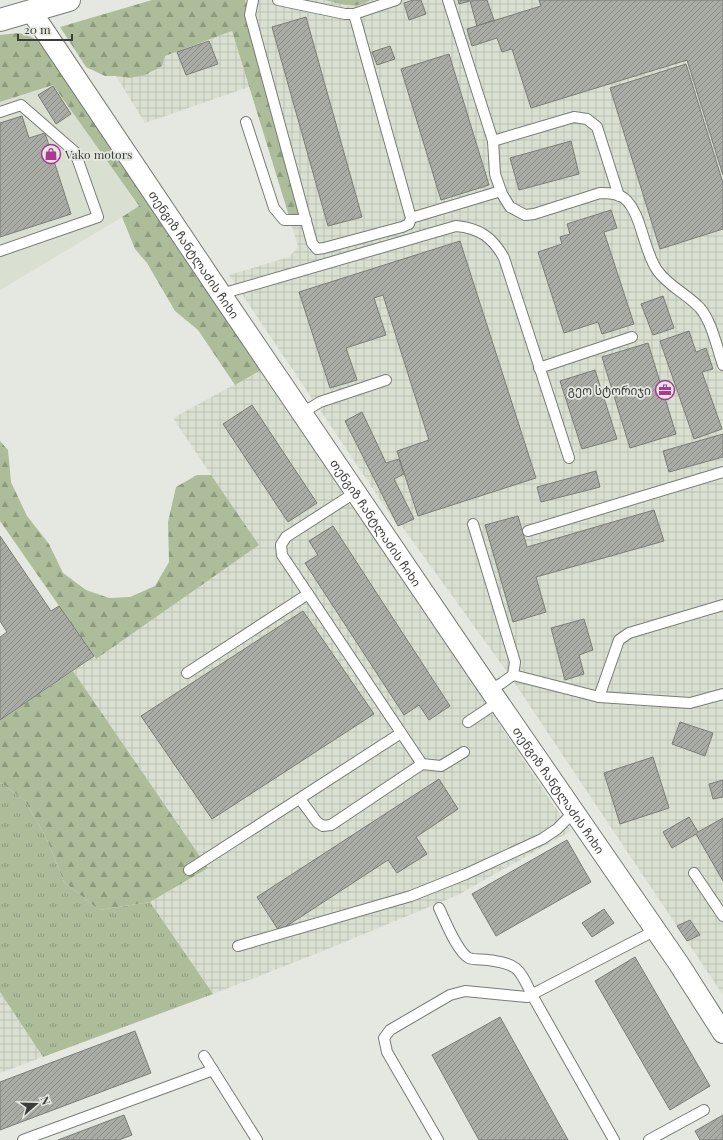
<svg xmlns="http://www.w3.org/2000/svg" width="723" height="1140" font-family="'Playfair Display','Noto Sans Georgian',serif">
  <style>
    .built { fill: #d9e0d1 }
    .industrial { fill: url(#industrial-grid) }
    .grass { fill: url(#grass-tufts) }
    .forest { fill: url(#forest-firs) }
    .building { fill: url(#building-hatch); stroke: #7a7d76 }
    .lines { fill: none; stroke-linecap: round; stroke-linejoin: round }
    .lane-casing { stroke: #797c76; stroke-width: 12 }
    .street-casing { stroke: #797c76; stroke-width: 22 }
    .secondary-casing { stroke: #797c76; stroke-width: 24 }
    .lane { stroke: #fff; stroke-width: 10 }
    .street { stroke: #fff; stroke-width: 20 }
    .secondary { stroke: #fff; stroke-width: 22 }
    .labels { text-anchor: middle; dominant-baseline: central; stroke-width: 3.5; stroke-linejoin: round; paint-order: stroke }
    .poi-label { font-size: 12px; fill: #3c3e3b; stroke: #e5e8e1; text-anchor: start }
    .street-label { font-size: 12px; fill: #3c3e3b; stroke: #e5e8e1 }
  </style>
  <defs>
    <pattern id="industrial-grid" width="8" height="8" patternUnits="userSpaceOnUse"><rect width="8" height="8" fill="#d9e0d1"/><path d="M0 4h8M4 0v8" fill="none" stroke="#bbc1b4"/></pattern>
    <pattern id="grass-tufts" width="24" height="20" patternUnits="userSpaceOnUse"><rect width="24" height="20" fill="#adbd9a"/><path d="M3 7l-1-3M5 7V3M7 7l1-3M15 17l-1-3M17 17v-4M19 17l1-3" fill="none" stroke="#8e9b7f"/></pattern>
    <pattern id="forest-firs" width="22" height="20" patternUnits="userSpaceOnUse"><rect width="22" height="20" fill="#adbd9a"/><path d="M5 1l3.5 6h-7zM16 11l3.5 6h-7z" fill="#8e9b7f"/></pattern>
    <pattern id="building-hatch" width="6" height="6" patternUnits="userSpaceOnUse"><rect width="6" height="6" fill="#a8aca5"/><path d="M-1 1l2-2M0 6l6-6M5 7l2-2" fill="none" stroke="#8a8d88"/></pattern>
  </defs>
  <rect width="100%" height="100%" fill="#e5e8e1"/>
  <polygon class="built" points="53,85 139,207 0,290 0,102"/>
  <g class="industrial">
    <polygon points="245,0 325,0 348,6 369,2 371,0 723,0 723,995 510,676 401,525 398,526 229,275 289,257 298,247 289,216 305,213"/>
    <polygon points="232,31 249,87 145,123 116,76 129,78 165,56"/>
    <polygon points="261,370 571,831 458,895 318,953 213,994 150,902 208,868 73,671 94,656 96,658 258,545 173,418"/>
    <polygon points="0,992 43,1057 0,1073"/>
  </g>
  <polygon class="grass" points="0,783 3,784 25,801 46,837 64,882 99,910 150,902 213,994 43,1057 0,992"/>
  <g class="forest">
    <polygon points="152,0 245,0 305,213 289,216 232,31 165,56 162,66 145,75 129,78 116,76 105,76 86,67 60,27"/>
    <path d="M325 0H371C356 10 341 4 325 0Z"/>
    <path d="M18 33C38 37 39 42 51 57L261 370 235 385 198 330 175 311 147 263 135 249 122 217 139 206 53 85 0 102V35Z"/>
    <polygon points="0,441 8,450 11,482 27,516 49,544 63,573 86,590 109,598 130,597 155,586 169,562 168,522 176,487 197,475 211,475 259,545 96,659 0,521"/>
    <polygon points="73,671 208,868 150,902 99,910 64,882 46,837 25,801 3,784 0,783 0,720"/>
  </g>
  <g class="building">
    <polygon points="413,0 421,0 426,14 409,20 404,3"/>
    <polygon points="458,0 487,0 494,20 477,26 470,1 459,4"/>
    <polygon points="539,0 723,0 723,175 687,60 531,108 512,49 502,52 497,38 472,46 467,29 541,6"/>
    <polygon points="306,17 362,217 328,226 272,27"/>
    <polygon points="209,41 218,64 186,75 177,52"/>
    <polygon points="390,46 395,59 377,65 372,52"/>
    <polygon points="449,54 489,185 441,200 401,69"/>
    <polygon points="686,64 723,183 723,229 660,249 610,88"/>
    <polygon points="53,86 71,114 56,124 38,95"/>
    <polygon points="22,116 29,138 45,133 71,214 0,237 0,123"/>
    <polygon points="571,141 579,174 519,190 510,158"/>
    <polygon points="611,210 617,228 604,232 634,324 602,334 598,322 564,333 538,252 562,244 560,237 570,234 567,224"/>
    <polygon points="460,241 536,478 418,516 397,451 429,440 383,295 374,298 386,335 346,348 357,380 330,388 299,292"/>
    <polygon points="663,296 674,328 653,335 641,304"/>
    <polygon points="689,331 696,352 706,348 713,369 702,372 722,429 694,439 660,341"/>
    <polygon points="648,343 676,434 630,448 602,357"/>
    <polygon points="595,370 617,439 582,449 560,381"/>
    <polygon points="252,405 317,503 288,522 223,424"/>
    <polygon points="362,412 386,463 399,459 404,474 394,479 414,519 398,526 345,421"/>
    <polygon points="723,434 723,457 669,472 663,451"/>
    <polygon points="596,471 600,487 541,502 537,487"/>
    <polygon points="654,510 664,541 536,577 546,612 513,622 485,525 518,516 527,547"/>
    <polygon points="333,526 450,706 429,720 419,705 404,715 305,563 318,555 309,541"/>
    <polygon points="0,536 51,611 59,606 94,656 0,720 0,637 7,632 0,621"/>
    <polygon points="303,611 374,714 212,819 141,716"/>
    <polygon points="584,619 593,650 579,655 584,674 565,680 551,628"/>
    <polygon points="680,722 713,733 705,756 672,744"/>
    <polygon points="653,757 669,808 620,824 604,773"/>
    <polygon points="439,779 458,809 416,837 427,854 397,873 388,860 279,931 257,897"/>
    <polygon points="723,780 723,797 713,799 709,784"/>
    <polygon points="689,817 698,832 723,818 723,881 696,834 672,848 663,832"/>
    <polygon points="567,840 591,882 496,936 472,894"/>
    <polygon points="604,909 614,923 592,937 582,923"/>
    <polygon points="690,920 700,935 687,941 677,926"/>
    <polygon points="635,957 710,1086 670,1110 595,981"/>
    <polygon points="500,1017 568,1140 479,1140 432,1055"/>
    <polygon points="135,1031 151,1073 0,1130 0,1082"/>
    <polygon points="124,1115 132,1135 119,1140 58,1140"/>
    <polygon points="723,1115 723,1140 700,1140 695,1131"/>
  </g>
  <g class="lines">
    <g class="lane-casing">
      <g id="lane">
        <polyline points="253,0 250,15 312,243 317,249 324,248 402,227 409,224 411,218 354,14"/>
        <polyline points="278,0 345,14 354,14 396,0"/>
        <path d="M448 0 493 141 495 174 502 194 510 207 525 215 534 214 600 193C608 193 617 193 624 198 642 213 643 250 657 270 668 286 687 294 700 308 712 322 717 348 723 365"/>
        <polyline points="0,112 21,105 75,152 98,217 0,251"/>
        <polyline points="246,122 274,208 284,220 306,220"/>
        <polyline points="493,141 574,117 587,119 597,127 619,196"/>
        <polyline points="411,218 501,191"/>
        <path d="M221 294 456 226C480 228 493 238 504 258L569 458"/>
        <polyline points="539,368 632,337"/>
        <polyline points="302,413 320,402 386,380"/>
        <polyline points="356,492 286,537 281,545 282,555 422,764"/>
        <polyline points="473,524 515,662 513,675 502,683 490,690"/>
        <polyline points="528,531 723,472"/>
        <polyline points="187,673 308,594"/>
        <polyline points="513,675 599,697 690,703 723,694"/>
        <polyline points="599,697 619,640 629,633 723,605"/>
        <polyline points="468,722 498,702"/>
        <polyline points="300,799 317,822 323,826 331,825 422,764 441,766 464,752"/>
        <polyline points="189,870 401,733"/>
        <polyline points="694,873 723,916"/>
        <path d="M439 908C445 920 457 952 469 958 474 960 482 959 488 960 518 964 519 968 532 995L614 1140"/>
        <polyline points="238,946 411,896 466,874 542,839 557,829 574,812"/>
        <polyline points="204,1056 257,1140"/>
        <polyline points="23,1140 213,1070"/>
        <polyline points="438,1140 387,1052 384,1038 390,1030 450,995 465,991 527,997 656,930"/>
        <polyline points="649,1140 704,1110"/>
      </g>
    </g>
    <g class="street-casing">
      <g id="street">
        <path id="s1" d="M31 11 221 294 490 690 679 964 723 1033"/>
      </g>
    </g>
    <g class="secondary-casing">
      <polyline id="secondary" points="0,20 69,0"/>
    </g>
    <use href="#lane" class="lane"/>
    <use href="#street" class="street"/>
    <use href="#secondary" class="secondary"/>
  </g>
  <defs>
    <g id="shop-ring" transform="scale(1)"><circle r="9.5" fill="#e5e8e1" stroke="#ab3892" stroke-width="1.5"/><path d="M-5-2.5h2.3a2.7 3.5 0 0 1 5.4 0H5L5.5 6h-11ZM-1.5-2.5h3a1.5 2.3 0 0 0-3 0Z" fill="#ab3892"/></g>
    <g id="office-ring" transform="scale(1)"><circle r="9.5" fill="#e5e8e1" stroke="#ab3892" stroke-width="1.5"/><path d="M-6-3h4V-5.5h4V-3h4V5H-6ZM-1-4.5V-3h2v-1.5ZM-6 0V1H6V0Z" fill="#ab3892"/></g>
  </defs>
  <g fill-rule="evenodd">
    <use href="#shop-ring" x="51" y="154"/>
    <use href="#office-ring" x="665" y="390"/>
  </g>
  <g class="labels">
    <g class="poi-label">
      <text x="65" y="154">Vako motors</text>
      <text x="651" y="390" text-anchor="end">გეო სტორიჯი</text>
    </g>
    <g class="street-label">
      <text stroke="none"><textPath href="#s1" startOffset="293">თენგიზ ჩანტლაძის ჩიხი</textPath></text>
      <text stroke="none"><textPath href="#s1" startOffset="617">თენგიზ ჩანტლაძის ჩიხი</textPath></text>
      <text stroke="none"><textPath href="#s1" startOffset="941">თენგიზ ჩანტლაძის ჩიხი</textPath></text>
    </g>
  </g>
  <g transform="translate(36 1104) rotate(70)" stroke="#e5e8e1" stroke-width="3" paint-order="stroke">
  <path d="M0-3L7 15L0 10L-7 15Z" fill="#3c3e3b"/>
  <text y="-6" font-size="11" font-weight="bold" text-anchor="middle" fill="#3c3e3b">N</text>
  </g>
  <path d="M18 34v6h54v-6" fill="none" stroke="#3c3e3b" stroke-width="2"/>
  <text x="24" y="34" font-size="12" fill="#3c3e3b" stroke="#e5e8e1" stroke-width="3" paint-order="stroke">20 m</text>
</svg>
